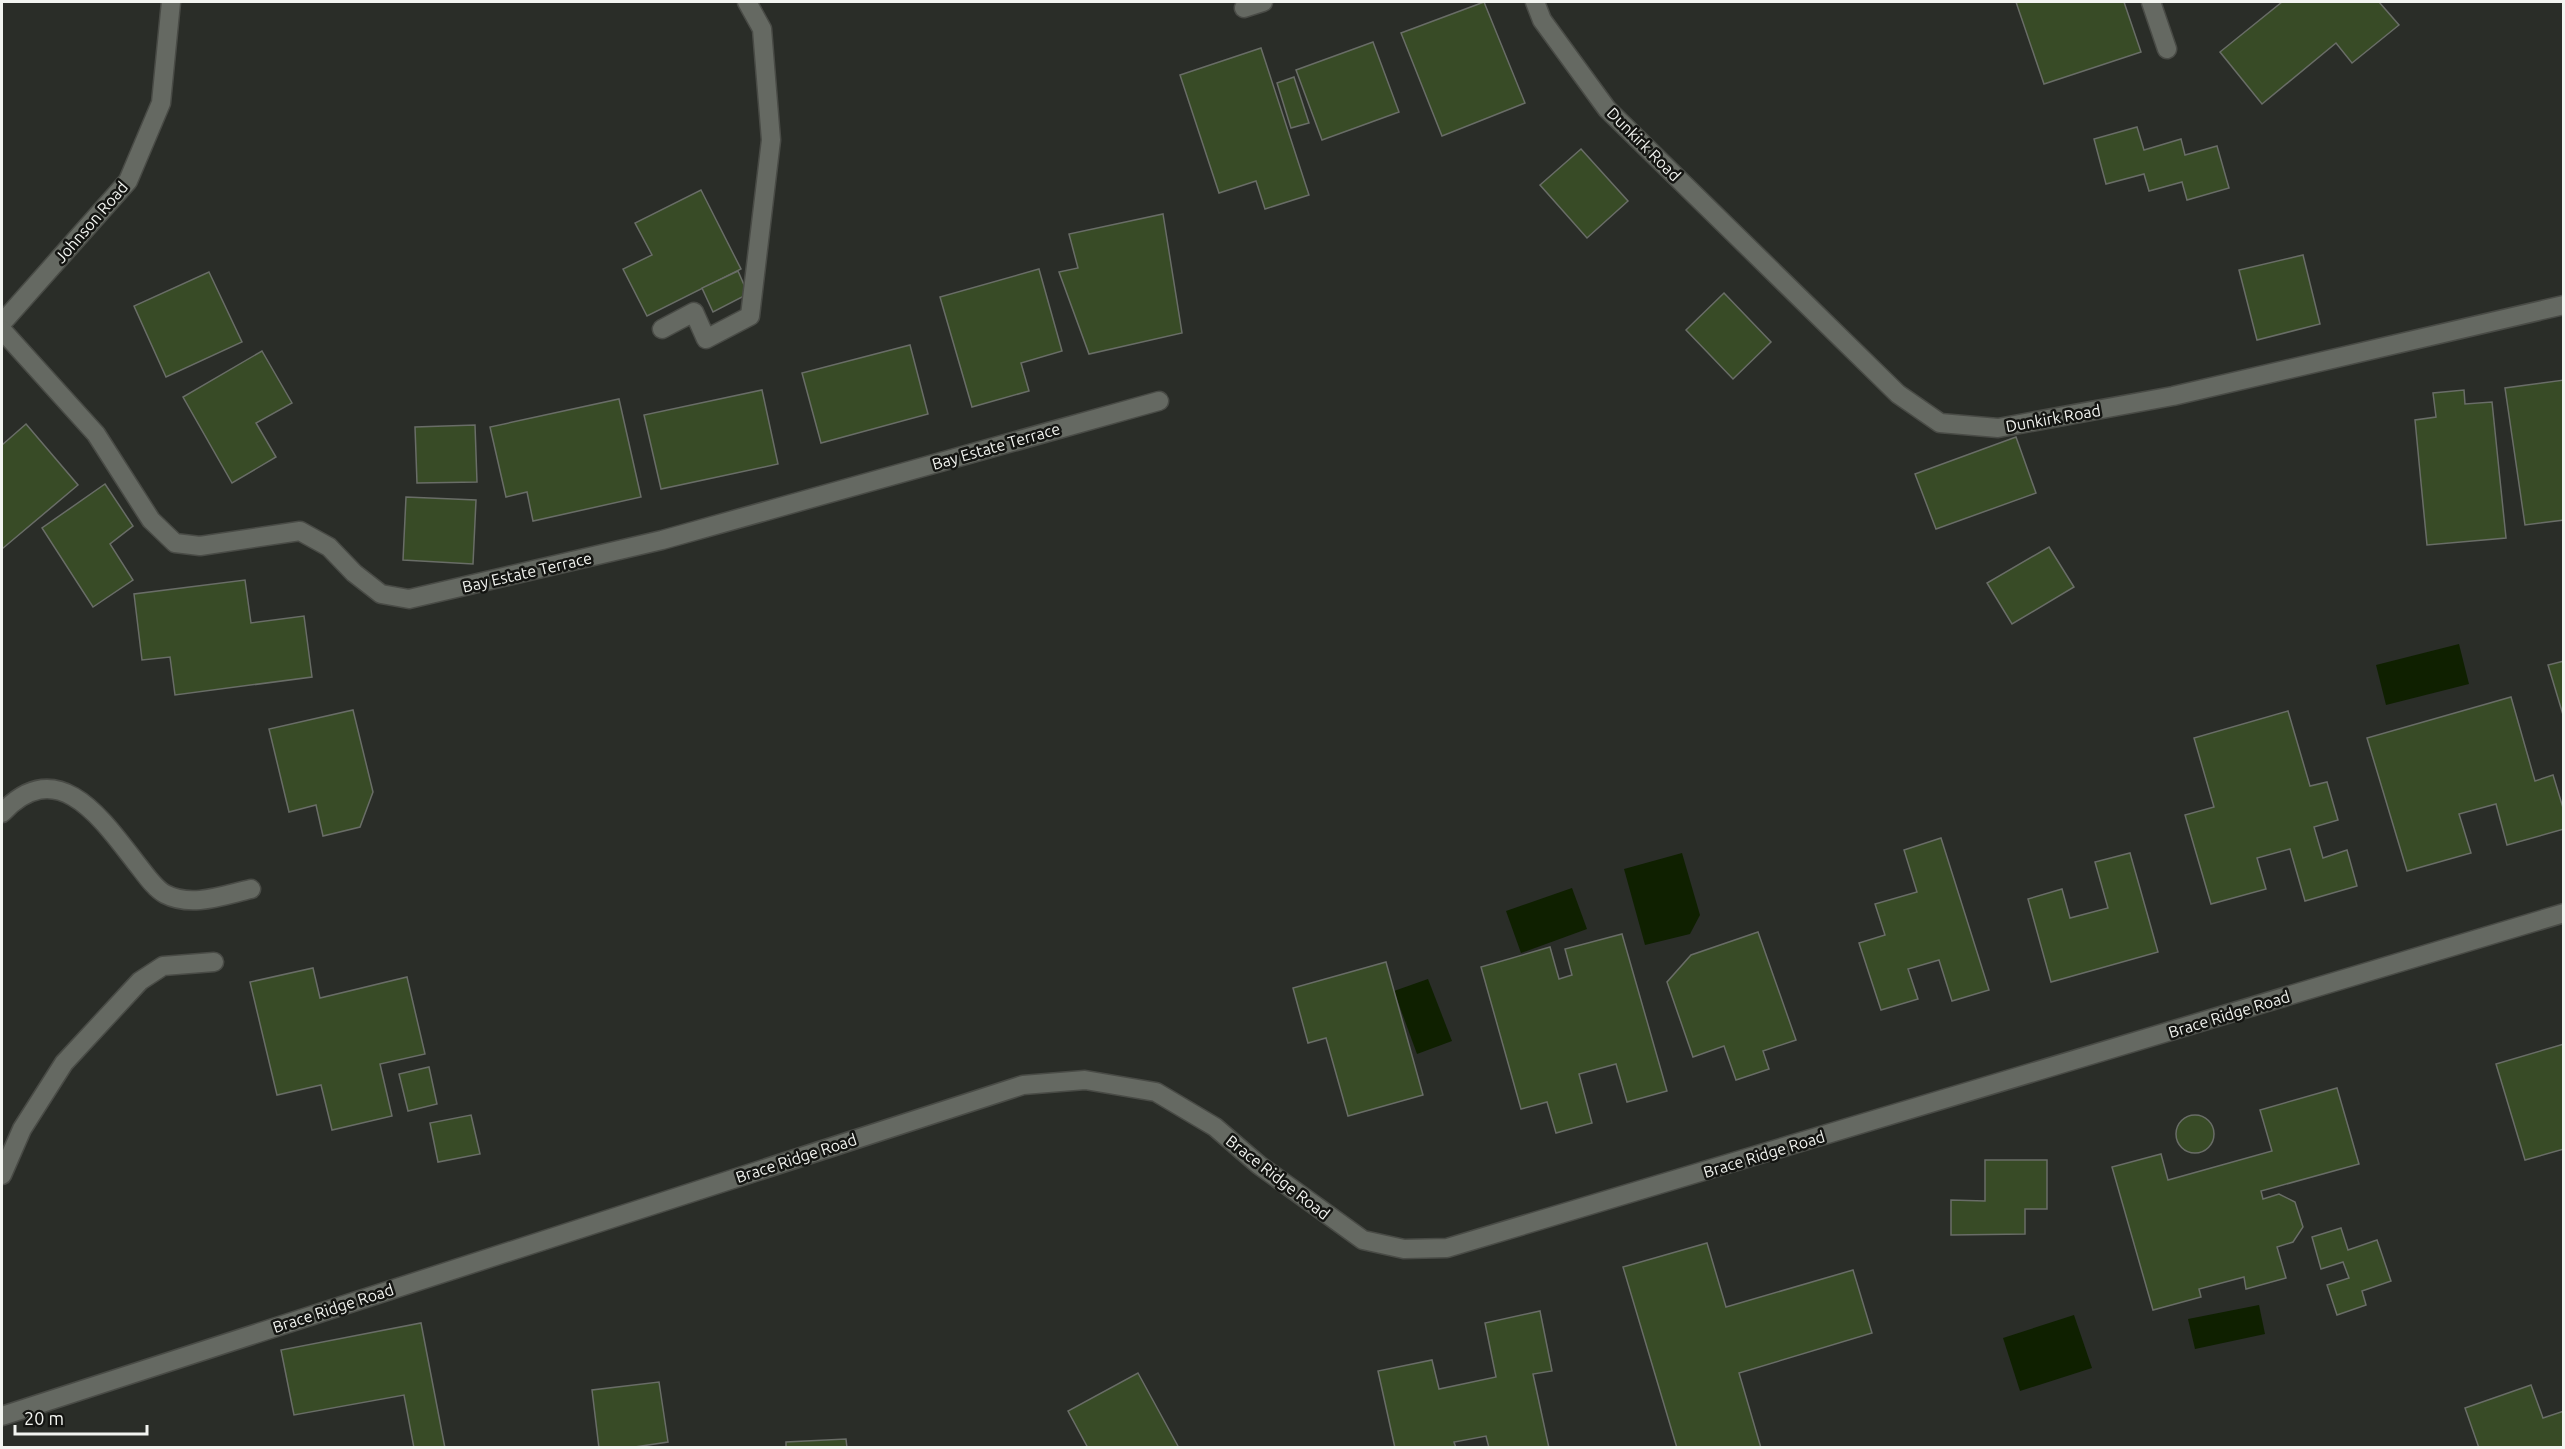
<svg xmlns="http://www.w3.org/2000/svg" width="2565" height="1449" font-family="Ubuntu,sans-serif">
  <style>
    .water { fill: #0f2000 }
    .building { fill: #384b26; stroke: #696d67; stroke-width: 1.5 }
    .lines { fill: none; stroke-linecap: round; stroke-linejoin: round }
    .lane-casing { stroke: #494b46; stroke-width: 21 }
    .street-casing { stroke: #494b46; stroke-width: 21 }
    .lane { stroke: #656962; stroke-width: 18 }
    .street { stroke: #656962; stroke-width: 18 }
    .labels { text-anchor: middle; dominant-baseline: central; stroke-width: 5; stroke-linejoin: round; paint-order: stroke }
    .street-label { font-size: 16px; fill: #f2f4f0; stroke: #141512 }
  </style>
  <rect width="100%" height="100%" fill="#2a2d28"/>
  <g class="water">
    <polygon points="2459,644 2469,684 2386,705 2376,665"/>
    <polygon points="1682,853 1700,915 1690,934 1645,945 1624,869"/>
    <polygon points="1572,888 1587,929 1521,953 1506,911"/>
    <polygon points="1428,979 1452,1041 1417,1054 1394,991"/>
    <polygon points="2259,1305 2265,1334 2195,1349 2188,1319"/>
    <polygon points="2074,1315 2092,1368 2020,1391 2003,1338"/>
  </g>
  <g class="building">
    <polygon points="1484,2 1525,103 1442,136 1401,33"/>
    <polygon points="2016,2 2124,2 2141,52 2044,84"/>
    <polygon points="2282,2 2379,2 2399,25 2352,63 2336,43 2262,104 2220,52"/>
    <polygon points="1373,42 1399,112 1322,140 1296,70"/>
    <polygon points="1261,48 1309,195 1265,209 1256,181 1219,193 1180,75"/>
    <polygon points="1294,77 1309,123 1291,128 1277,83"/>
    <polygon points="2137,127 2144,150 2181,139 2185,155 2217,146 2229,188 2187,200 2182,182 2149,191 2144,174 2106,184 2094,139"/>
    <polygon points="1581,149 1628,201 1587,238 1540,185"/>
    <polygon points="701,190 741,269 647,316 623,269 652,255 635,223"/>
    <polygon points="1163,214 1182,333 1089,354 1059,272 1078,268 1069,234"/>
    <polygon points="2303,255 2320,324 2257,340 2239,270"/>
    <polygon points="1039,269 1062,351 1021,363 1029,391 972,407 940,297"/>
    <polygon points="738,271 748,294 713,312 702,288"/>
    <polygon points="209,272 242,342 166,377 134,306"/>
    <polygon points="1724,293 1771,342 1733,379 1686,330"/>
    <polygon points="910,345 928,414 821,443 802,373"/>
    <polygon points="262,351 292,403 256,423 276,457 232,483 183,397"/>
    <polygon points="2564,380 2564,520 2525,525 2505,388"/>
    <polygon points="762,390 778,464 661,489 644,415"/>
    <polygon points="2464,390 2465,404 2492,402 2506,538 2427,545 2415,420 2436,417 2433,393"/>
    <polygon points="619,399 641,497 533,521 527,492 506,497 490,427"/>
    <polygon points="26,424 78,485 2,549 2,445"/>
    <polygon points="475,425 477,482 417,483 415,427"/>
    <polygon points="2016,437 2036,493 1936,529 1915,474"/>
    <polygon points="105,484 133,526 110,544 133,580 93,607 42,528"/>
    <polygon points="406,497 476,500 473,564 403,560"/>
    <polygon points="2049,547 2074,587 2012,624 1987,583"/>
    <polygon points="245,580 251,623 304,616 312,677 175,695 170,657 142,660 134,594"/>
    <polygon points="2564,661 2564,718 2548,665"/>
    <polygon points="2511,697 2535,781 2553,775 2564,811 2564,829 2507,845 2496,804 2459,814 2471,853 2407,871 2367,738"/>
    <polygon points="353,710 373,792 360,827 323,836 316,805 289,812 269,729"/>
    <polygon points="2288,711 2310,786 2327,782 2338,820 2314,827 2323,858 2347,850 2357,886 2305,901 2290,849 2257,858 2266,889 2211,904 2185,815 2214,807 2194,738"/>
    <polygon points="1941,838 1989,990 1952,1001 1939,960 1908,969 1918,999 1881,1010 1859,943 1885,935 1875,904 1917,892 1904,850"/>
    <polygon points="2130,853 2158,952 2051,982 2028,899 2062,889 2070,918 2108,908 2095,862"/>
    <polygon points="1758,932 1796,1040 1763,1051 1769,1069 1736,1080 1724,1046 1693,1057 1667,982 1691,955"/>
    <polygon points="1622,934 1667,1091 1627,1102 1616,1064 1579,1074 1592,1123 1556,1133 1547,1102 1521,1109 1481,967 1550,947 1559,979 1572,975 1565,949"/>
    <polygon points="1386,962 1423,1095 1348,1116 1326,1038 1308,1043 1293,988"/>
    <polygon points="313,968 320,998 407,977 425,1054 380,1064 392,1116 332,1130 321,1085 277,1095 250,982"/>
    <polygon points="2564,1044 2564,1149 2525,1160 2496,1064"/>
    <polygon points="429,1067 437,1104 408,1111 399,1074"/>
    <polygon points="2337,1088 2359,1164 2261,1191 2263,1199 2279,1194 2295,1202 2303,1227 2293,1242 2277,1247 2286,1278 2246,1289 2244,1277 2199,1289 2201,1297 2153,1310 2112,1167 2161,1154 2168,1180 2272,1151 2260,1110"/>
    <circle cx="2195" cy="1134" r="19"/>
    <polygon points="471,1115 480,1154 438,1162 430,1123"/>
    <polygon points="1985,1160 2047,1160 2047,1209 2025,1209 2025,1234 1951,1235 1951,1200 1985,1201"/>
    <polygon points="2341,1228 2348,1250 2377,1240 2391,1281 2362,1291 2366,1305 2337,1315 2327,1285 2349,1278 2343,1262 2321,1269 2312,1237"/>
    <polygon points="1707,1243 1726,1307 1853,1270 1872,1333 1739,1373 1761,1448 1677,1448 1623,1267"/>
    <polygon points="1540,1311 1552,1371 1533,1374 1549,1448 1489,1448 1486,1436 1454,1442 1456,1448 1395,1448 1378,1371 1432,1360 1439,1389 1496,1377 1485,1323"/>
    <polygon points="421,1323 445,1448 414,1448 404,1395 294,1415 281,1350"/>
    <polygon points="1138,1373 1179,1448 1088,1448 1068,1411"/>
    <polygon points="659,1382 668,1442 628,1448 599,1448 592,1390"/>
    <polygon points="2531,1385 2543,1418 2564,1411 2564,1448 2479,1448 2465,1408"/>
    <polygon points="846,1439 847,1448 786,1448 786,1442"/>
  </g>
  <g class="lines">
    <g class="lane-casing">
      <g id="lane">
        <path d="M2 813C58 753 102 819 137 864 145 874 155 889 165 894 192 908 224 895 251 889"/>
        <polyline points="2,1175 22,1129 64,1063 140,981 163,966 214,962"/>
      </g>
    </g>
    <g class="street-casing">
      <g id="street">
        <polyline points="1535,2 1542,20 1607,109 1898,394 1940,423 1998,428 2173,396 2564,305"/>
        <polyline points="2151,2 2167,49"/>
        <polyline points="1244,8 1263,2"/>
        <polyline points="2,323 128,181 161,103 171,2"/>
        <polyline points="662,329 694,312 706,339 750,316 771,140 762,29 747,2"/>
        <polyline points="2,330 96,434 151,520 175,543 200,546 300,531 329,547 354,573 381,594 409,599 662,540 1159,401"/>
        <polyline points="2,1416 1023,1085 1085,1080 1156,1092 1215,1127 1259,1165 1363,1240 1404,1249 1447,1248 2564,913"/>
      </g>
    </g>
    <use href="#lane" class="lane"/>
    <use href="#street" class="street"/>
  </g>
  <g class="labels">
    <g class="street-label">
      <text transform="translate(1644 144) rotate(45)">Dunkirk Road</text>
      <text transform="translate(91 222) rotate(-49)">Johnson Road</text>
      <text transform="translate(2053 418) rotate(-10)">Dunkirk Road</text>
      <text transform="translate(996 446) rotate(-16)">Bay Estate Terrace</text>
      <text transform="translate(527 572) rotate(-13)">Bay Estate Terrace</text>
      <text transform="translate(2229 1014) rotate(-17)">Brace Ridge Road</text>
      <text transform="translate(1764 1154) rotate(-17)">Brace Ridge Road</text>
      <text transform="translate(796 1158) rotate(-18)">Brace Ridge Road</text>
      <text transform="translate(1278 1177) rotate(38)">Brace Ridge Road</text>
      <text transform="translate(333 1308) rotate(-18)">Brace Ridge Road</text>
    </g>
  </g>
  <rect width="2565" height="1449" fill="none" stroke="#f2f4f0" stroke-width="6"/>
  <path d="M15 1425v9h132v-9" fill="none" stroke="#f2f4f0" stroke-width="3"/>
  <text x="24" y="1425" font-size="18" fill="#f2f4f0" stroke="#141512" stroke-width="4.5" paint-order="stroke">20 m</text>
</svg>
